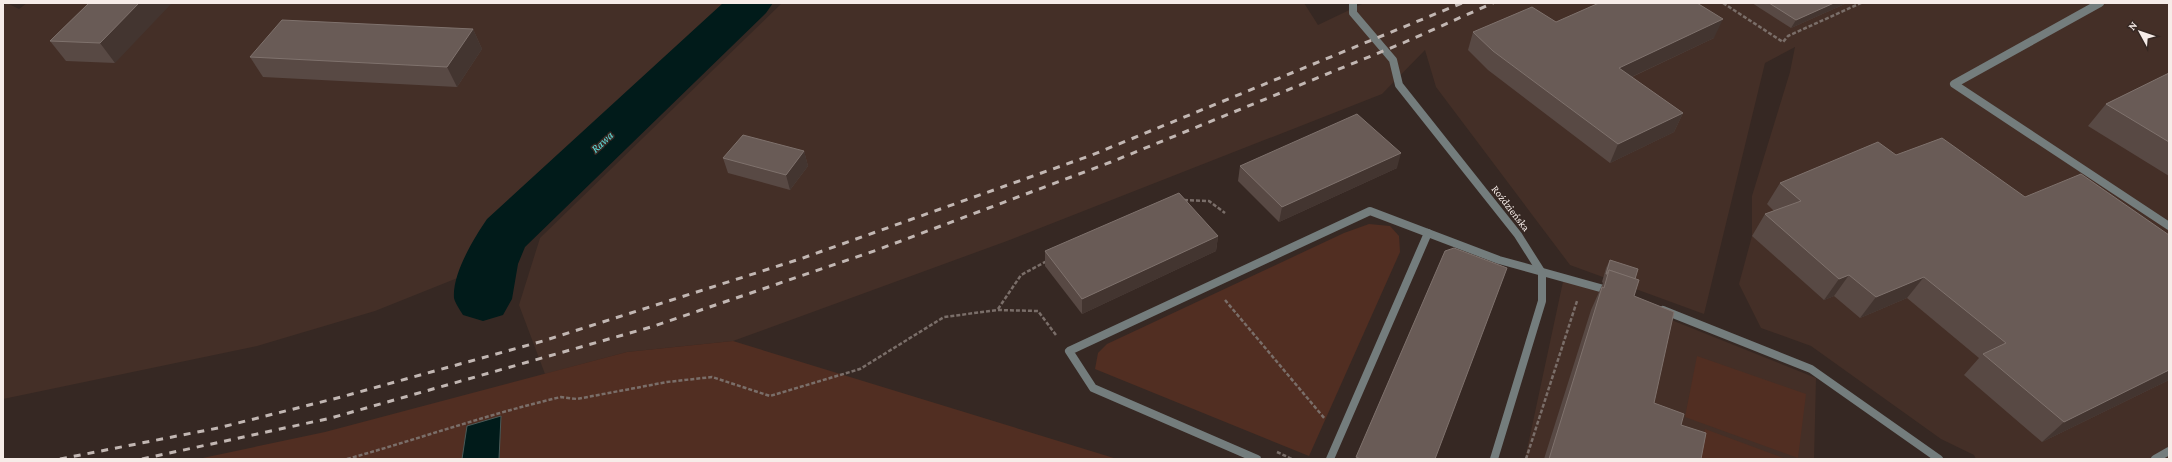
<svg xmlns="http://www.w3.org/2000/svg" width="2172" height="462" font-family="'Crimson Pro',serif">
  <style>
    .built { fill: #442f27 }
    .green { fill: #512e22 }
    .water { fill: #011b1a; stroke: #4a5a58 }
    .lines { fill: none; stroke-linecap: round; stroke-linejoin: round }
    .river { fill: #011b1a; fill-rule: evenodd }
    .path { stroke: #7a6e69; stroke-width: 2.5; stroke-dasharray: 4 2; stroke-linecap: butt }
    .service { stroke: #747d7d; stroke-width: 8 }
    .minor { stroke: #747d7d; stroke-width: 8 }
    .rail { stroke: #c2b7b3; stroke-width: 3; stroke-dasharray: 7 7; stroke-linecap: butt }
    .wall { fill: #584944 }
    .shaded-wall { fill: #433530 }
    .building { fill: #695b56; stroke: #7f726d }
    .labels { text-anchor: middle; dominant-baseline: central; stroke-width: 3; stroke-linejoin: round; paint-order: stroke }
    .street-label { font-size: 11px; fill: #f6ece8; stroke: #362823 }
    .water-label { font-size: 12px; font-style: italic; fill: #60dedc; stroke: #362823 }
  </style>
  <rect width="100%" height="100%" fill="#362823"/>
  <g class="built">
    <polygon points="7,3 19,9 27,3 734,3 668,67 485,231 460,277 375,311 257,346 3,399 3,6"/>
    <polygon points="782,3 1304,3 1318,25 1364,3 2169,3 2169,459 1976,459 1974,455 1941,439 1811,346 1761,328 1739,284 1752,236 1752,196 1790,72 1795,47 1765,63 1704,314 1570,265 1436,87 1425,50 1382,94 1007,241 733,341 627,352 545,374 519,305 540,238"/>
    <polygon points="1564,277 1816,378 1814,459 1525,459"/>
  </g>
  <g class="green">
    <polygon points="1369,224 1390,226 1399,236 1400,252 1309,456 1095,369 1098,353 1107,344 1344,233"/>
    <polygon points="733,341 1117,459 198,459 325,432 627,352"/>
    <polygon points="1697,356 1806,394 1798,458 1685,417"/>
    <polygon points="1705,429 1786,459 1699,459"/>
  </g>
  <polygon class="water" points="501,416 499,459 462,459 467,426"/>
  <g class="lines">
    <path class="river" d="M723 3H773L766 13 525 247 518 264 512 299 503 315 483 321 463 315C460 310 455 303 454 298 452 274 474 238 487 219Z"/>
    <g class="path">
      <polyline points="1723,3 1783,42 1788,36 1861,3"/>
      <polyline points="1184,200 1209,201 1225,213"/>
      <polyline points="1225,300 1325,419"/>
      <polyline points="998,309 1021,275 1047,261"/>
      <polyline points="1277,452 1292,459"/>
      <path d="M347 459C419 439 488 414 561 397L577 399 667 382 712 377 770 396 860 369 944 317 998 310 1038 311 1056 335"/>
      <polyline points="1526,459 1577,301"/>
    </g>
    <g class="service">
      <polyline points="2100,3 1954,84 2169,226"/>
      <polyline points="1663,310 1811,369 1939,459"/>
      <polyline points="1257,459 1093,388 1069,351 1370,211 1499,260 1611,291"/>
      <polyline points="1330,459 1428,233"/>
      <polyline points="2155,459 2169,451"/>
    </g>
    <polyline class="minor" points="1353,3 1353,13 1393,60 1399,85 1518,235 1542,273 1542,301 1494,459"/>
    <g class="rail">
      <polyline points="60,459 218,428 341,397 543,341 800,259 1092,155 1462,3"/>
      <polyline points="142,459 331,418 651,327 877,250 1111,162 1403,43 1493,3"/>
    </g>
  </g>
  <g class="wall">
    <polygon points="89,3 115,63 66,61 50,41"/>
    <polygon points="1752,3 1847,3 1791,28"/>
    <polygon points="1556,22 1714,38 1632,77 1683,113 1674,132 1610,163 1488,70 1468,50 1473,32"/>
    <polygon points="473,29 482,49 457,87 263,77 250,57"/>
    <polygon points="2169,73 2169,176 2088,126 2106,104"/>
    <polygon points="804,151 808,166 790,190 728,173 723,158"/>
    <polygon points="1896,155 2025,197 2169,235 2169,380 2042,442 1964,375 1979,358 1907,298 1860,318 1834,296 1824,300 1752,236 1765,214 1774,211 1767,204 1780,183"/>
    <polygon points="1240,166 1397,168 1279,222 1238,181"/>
    <polygon points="1218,236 1216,251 1082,314 1045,266 1045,251"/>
    <polygon points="1610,260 1635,279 1634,296 1654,403 1681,425 1701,459 1544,459 1591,310 1603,283 1602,282 1606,268"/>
    <polygon points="1356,457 1435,459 1355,459"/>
  </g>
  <g class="shaded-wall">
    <polygon points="139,3 172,3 115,63 100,43"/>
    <polygon points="1834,3 1847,3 1791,28 1796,20"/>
    <polygon points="1723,19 1714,38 1612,86 1619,68"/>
    <polygon points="473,29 482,49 457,87 447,67"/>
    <polygon points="1683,113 1674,132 1610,163 1618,144"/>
    <polygon points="804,151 808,166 790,190 786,175"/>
    <polygon points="1401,153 1397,168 1279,222 1282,207"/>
    <polygon points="1218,236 1216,251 1082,314 1082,299"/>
    <polygon points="1849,275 1834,296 1824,300 1839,279"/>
    <polygon points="1924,277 1907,298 1860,318 1876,297"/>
    <polygon points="2169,370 2169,380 2042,442 2064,422"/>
  </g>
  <g class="building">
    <polygon points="89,3 139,3 100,43 50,41"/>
    <polygon points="1599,3 1697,3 1723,19 1619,68 1683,113 1618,144 1493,51 1473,32 1532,7 1556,22"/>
    <polygon points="1769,3 1834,3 1796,20"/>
    <polygon points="282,20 473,29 447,67 250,57"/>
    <polygon points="2169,73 2169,142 2106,104"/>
    <polygon points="1357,114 1401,153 1282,207 1240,166"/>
    <polygon points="743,135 804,151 786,175 723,158"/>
    <polygon points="1942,138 2025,197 2081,174 2169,235 2169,370 2064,422 1983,354 2006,343 1924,277 1876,297 1849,275 1839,279 1765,214 1801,201 1780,183 1878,142 1896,155"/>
    <polygon points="1179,193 1218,236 1082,299 1045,251"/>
    <polygon points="1454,248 1507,268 1435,459 1361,459 1356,457 1445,251"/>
    <polygon points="1610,260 1638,269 1635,279 1609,270 1607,274 1606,274"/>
    <polygon points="1609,270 1639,280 1634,296 1674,312 1654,403 1684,414 1681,425 1706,433 1701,459 1549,459 1602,287 1604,288"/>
  </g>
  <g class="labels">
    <g class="street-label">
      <text transform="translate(1511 208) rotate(52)">Roździeńska</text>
    </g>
    <g class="water-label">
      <text transform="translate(602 142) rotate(-43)">Rawa</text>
    </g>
  </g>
  <rect width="2172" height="462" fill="none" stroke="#f6ece8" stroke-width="8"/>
  <g transform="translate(2140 32) rotate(310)" stroke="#362823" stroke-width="3" paint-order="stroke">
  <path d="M0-3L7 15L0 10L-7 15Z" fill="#f6ece8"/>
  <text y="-6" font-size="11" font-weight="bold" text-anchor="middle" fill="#f6ece8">N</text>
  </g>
</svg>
